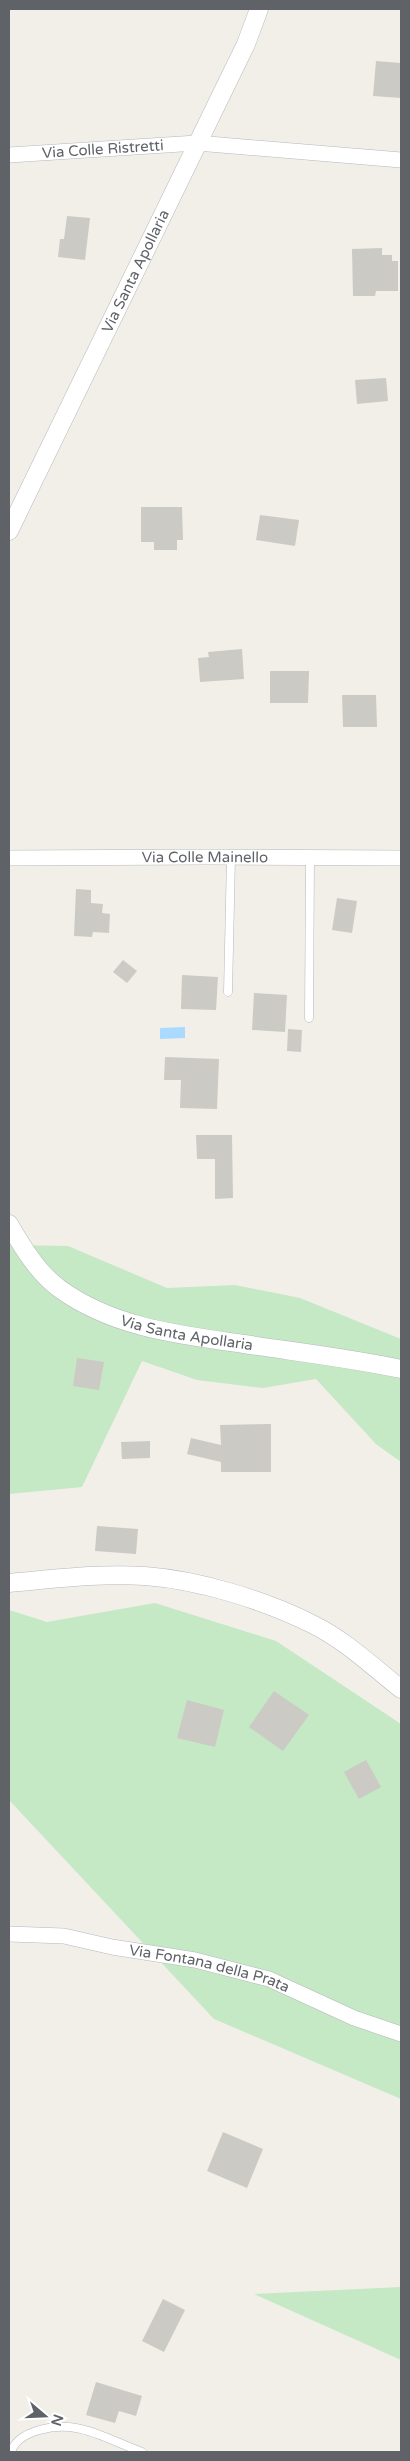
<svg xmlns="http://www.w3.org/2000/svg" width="410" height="2461" font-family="'Varela Round',sans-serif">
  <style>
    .green { fill: #c5e8c5 }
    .water { fill: #aadaff }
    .building { fill: #cccac5 }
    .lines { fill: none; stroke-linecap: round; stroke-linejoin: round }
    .service-casing { stroke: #b5b8bc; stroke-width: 9 }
    .minor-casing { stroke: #b5b8bc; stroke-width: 16 }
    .tertiary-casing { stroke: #b5b8bc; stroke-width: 19 }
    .service { stroke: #fff; stroke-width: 8 }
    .minor { stroke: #fff; stroke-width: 15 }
    .tertiary { stroke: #fff; stroke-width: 18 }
    .labels { text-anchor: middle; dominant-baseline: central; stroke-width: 4.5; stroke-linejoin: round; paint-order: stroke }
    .street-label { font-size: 15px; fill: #5f6368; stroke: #fff }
  </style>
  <rect width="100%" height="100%" fill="#f1efe8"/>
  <g class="green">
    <polygon points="9,1245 68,1246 167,1288 235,1285 300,1298 401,1339 401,1462 376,1444 316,1379 263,1388 197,1380 142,1361 82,1487 9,1494"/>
    <polygon points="155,1603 276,1641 401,1724 401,2099 214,2019 9,1800 9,1610 47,1622"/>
    <polygon points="401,2287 401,2360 254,2294"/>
  </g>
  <polygon class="water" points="185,1027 185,1038 160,1039 160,1028"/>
  <g class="building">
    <polygon points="376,61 401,63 401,98 373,96"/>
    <polygon points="67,216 90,218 85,260 58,257 60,239 64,239"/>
    <polygon points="382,248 382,255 392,255 392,261 398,261 398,291 376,291 375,296 353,296 352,249"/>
    <polygon points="386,378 388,401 357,404 355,380"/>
    <polygon points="141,507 182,507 183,540 177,540 177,550 154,550 154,542 141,542"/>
    <polygon points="260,515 299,520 295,546 256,540"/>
    <polygon points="242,649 244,679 200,682 198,658 209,657 208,652"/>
    <polygon points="270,671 309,671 308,703 270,703"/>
    <polygon points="342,695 376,695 377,727 343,727"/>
    <polygon points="76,889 91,890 91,903 103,904 102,913 110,914 109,933 93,932 92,937 74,936"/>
    <polygon points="337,898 357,901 352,933 332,930"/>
    <polygon points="123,960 137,971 127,983 113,972"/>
    <polygon points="182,975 218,977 216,1010 181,1009"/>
    <polygon points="254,993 287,995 285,1032 252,1030"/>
    <polygon points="288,1029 302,1030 301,1052 287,1051"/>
    <polygon points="165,1057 219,1059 217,1109 180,1108 181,1080 164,1080"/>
    <polygon points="196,1135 232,1135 233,1198 215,1199 215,1159 197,1159"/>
    <polygon points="77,1358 104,1362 99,1390 73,1386"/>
    <polygon points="271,1424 271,1472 221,1472 221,1462 187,1454 191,1438 221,1445 220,1425"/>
    <polygon points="150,1441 150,1458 122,1459 121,1442"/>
    <polygon points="97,1526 138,1529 136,1554 95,1551"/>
    <polygon points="274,1691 309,1715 283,1751 249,1727"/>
    <polygon points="187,1700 224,1710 215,1747 177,1738"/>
    <polygon points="366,1760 381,1787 359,1799 344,1772"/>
    <polygon points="223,2132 263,2149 247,2188 207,2171"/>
    <polygon points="163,2299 185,2310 164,2352 142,2341"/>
    <polygon points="96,2382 142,2396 136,2416 119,2411 115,2423 86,2415"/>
  </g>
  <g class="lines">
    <g class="service-casing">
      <g id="service">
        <polyline points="228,992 231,857"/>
        <polyline points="309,1018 310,857"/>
        <path d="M11 2452C18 2430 56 2424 76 2428 96 2431 122 2445 142 2452"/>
      </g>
    </g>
    <g class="minor-casing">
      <g id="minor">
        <path id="s1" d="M9 155 197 143 401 160"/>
        <path id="s2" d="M9 858 207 857 401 858"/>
        <path id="s3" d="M9 1934 64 1936 112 1947 195 1960 269 1979 354 2018 401 2034"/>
      </g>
    </g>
    <g class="tertiary-casing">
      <g id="tertiary">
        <path id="s4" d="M9 531 246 44 259 9"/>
        <path id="s5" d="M9 1224C23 1248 38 1273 60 1289 114 1328 181 1335 244 1344 296 1352 349 1358 401 1369"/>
        <path d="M9 1583C54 1579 100 1573 145 1576 199 1580 264 1600 312 1624 345 1640 373 1667 401 1689"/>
      </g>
    </g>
    <use href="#service" class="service"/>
    <use href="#minor" class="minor"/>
    <use href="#tertiary" class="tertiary"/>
  </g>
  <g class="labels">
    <g class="street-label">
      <text stroke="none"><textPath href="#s1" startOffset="94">Via Colle Ristretti</textPath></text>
      <text stroke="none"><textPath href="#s4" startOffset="289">Via Santa Apollaria</textPath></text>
      <text stroke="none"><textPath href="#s2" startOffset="196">Via Colle Mainello</textPath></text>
      <text stroke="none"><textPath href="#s5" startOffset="219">Via Santa Apollaria</textPath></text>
      <text stroke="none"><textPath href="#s3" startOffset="204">Via Fontana della Prata</textPath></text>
    </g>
  </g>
  <rect width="410" height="2461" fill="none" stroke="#5f6368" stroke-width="20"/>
  <g transform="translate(45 2416) rotate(109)" stroke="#ffffff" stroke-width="4" paint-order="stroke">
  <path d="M0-4L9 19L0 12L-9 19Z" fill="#5f6368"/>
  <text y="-8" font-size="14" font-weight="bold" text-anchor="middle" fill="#5f6368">N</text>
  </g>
</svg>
